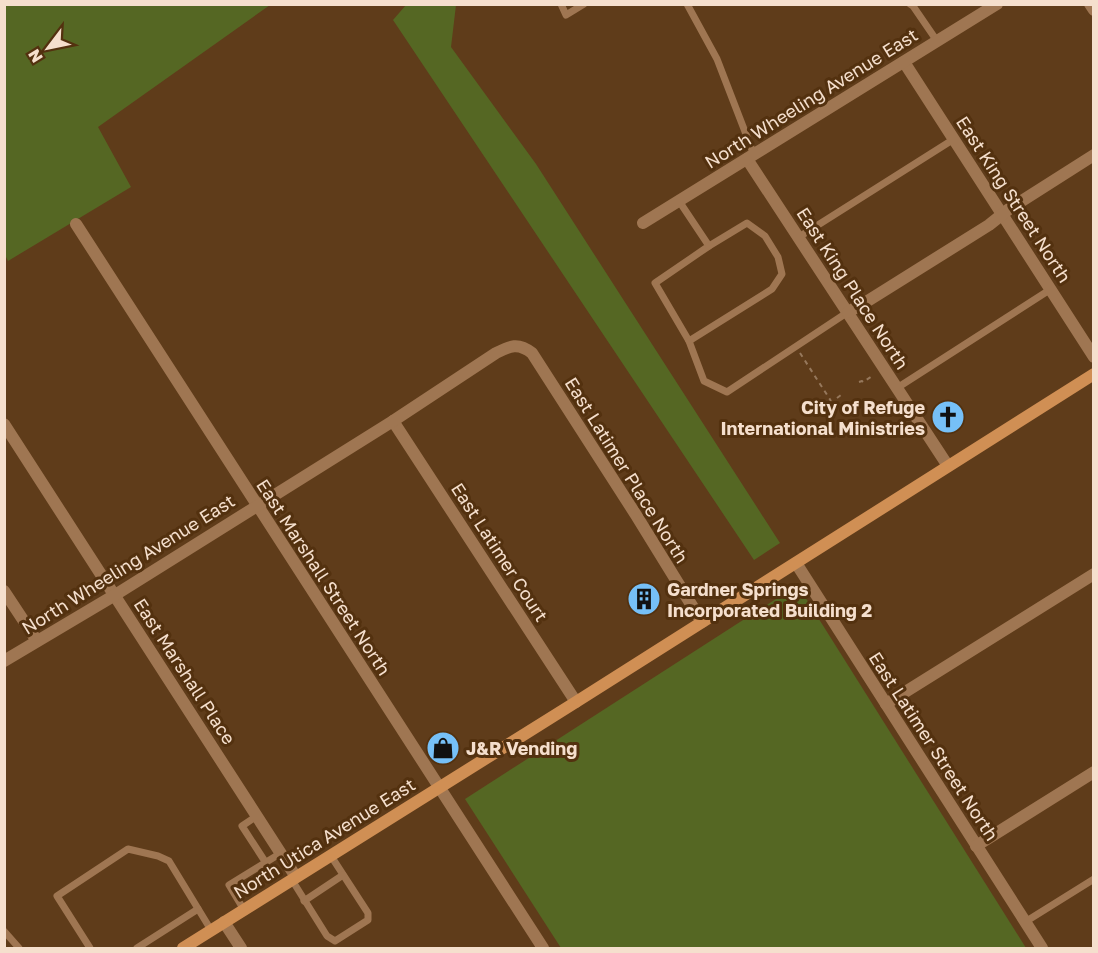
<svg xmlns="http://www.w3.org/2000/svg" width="1098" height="953" font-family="'Golos Text',sans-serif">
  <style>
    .green { fill: #556723 }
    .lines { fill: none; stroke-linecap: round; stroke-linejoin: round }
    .path { stroke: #96785c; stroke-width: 2; stroke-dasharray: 4.5 4.5; stroke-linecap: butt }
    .service { stroke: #9f7652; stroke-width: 7 }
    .minor { stroke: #9f7652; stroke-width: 12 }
    .secondary { stroke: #d08f54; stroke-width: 12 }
    .labels { text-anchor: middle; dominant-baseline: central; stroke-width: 6; stroke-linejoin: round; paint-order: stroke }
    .street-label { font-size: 18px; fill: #f5dfcd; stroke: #53310f }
    .poi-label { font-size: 18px; font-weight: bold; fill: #f5dfcd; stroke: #53310f; text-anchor: start }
  </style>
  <rect width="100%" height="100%" fill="#5f3c1a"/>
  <g class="green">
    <polygon points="5,5 270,5 98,127 131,187 8,261 5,255"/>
    <polygon points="406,5 456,5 451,47 536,164 780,543 754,560 393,20"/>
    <polygon points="796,586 800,589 1026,948 561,948 465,799"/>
  </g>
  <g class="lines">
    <g class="path">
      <polyline points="800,353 831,401"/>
      <polyline points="859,382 862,381 863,382 874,375"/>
      <polyline points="837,398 841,395"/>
      <polyline points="814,412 829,403"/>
    </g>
    <g class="service">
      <polyline points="561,4 566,15 584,4"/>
      <polyline points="687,4 717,59 754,155"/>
      <polyline points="910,4 913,6 937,41"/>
      <polyline points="679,201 709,246 655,283 689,341 704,381 727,392 848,312"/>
      <polyline points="799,237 954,139"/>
      <polyline points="689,341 772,289 782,274 778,257 765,236 747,223 709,246"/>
      <polyline points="897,388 1051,289"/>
      <polyline points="257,816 242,826 266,863"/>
      <polyline points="292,880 327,936 335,941 368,920 368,913 331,856"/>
      <polyline points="304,901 343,875"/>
      <polyline points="244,910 229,885 281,853"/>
      <polyline points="1025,922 1094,879"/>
      <polyline points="4,931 19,948"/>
      <polyline points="90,948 57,896 128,849 158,856 169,861 211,930"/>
      <polyline points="137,948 198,909"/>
    </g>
    <g class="minor">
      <polyline points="1090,4 1094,10"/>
      <polyline points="904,62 1094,357"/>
      <polyline points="747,159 948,466"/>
      <polyline points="643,223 997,4"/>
      <polyline points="76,224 543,948"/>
      <polyline points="848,312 866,302 989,225 1009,209 1094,155"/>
      <polyline points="393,421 576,702"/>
      <polyline points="4,424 296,877"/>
      <polyline points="796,563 1042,948"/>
      <polyline points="4,591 37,641"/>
      <path d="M4 661 115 595 393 421 496 353C510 346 518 342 532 353L636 515 702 622"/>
      <polyline points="886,704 1094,574"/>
      <polyline points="976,846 1094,772"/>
      <polyline points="224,922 241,948"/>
    </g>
    <polyline class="secondary" points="183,948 576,702 1094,374"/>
  </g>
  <defs>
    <g id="church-disc" transform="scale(1.725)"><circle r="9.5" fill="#76c0f7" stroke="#53310f"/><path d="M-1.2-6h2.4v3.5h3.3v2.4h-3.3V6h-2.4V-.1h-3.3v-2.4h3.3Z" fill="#111"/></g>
    <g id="building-disc" transform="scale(1.725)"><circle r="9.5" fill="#76c0f7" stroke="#53310f"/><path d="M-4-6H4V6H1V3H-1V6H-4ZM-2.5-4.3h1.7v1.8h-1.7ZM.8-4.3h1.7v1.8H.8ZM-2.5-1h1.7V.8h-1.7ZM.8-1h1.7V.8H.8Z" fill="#111"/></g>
    <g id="shop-disc" transform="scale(1.725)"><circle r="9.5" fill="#76c0f7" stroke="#53310f"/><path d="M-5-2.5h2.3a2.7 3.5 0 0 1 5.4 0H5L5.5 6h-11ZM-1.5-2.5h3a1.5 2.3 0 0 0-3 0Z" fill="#111"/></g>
  </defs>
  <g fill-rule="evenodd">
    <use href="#church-disc" x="948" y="417"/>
    <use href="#building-disc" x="644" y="599"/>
    <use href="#shop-disc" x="443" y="748"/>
  </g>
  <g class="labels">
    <g class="street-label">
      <text transform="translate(811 98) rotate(-32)">North Wheeling Avenue East</text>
      <text transform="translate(1014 199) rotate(57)">East King Street North</text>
      <text transform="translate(853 288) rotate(57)">East King Place North</text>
      <text transform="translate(627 470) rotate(58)">East Latimer Place North</text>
      <text transform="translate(500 552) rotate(57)">East Latimer Court</text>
      <text transform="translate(128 564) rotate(-32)">North Wheeling Avenue East</text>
      <text transform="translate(324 577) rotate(57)">East Marshall Street North</text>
      <text transform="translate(185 671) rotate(57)">East Marshall Place</text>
      <text transform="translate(934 746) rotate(57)">East Latimer Street North</text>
      <text transform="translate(324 838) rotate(-32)">North Utica Avenue East</text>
    </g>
    <g class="poi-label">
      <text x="925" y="407" text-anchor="end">City of Refuge<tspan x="925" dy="21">International Ministries</tspan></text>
      <text x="667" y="589">Gardner Springs<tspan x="667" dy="21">Incorporated Building 2</tspan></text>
      <text x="466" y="748">J&amp;R Vending</text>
    </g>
  </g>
  <rect width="1098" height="953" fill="none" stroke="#f5dfcd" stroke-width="12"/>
  <g transform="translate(48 48) rotate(238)" stroke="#53310f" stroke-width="4.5" paint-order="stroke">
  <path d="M0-4.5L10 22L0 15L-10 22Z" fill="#f5dfcd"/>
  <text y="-9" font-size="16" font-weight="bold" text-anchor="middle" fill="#f5dfcd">N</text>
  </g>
</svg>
